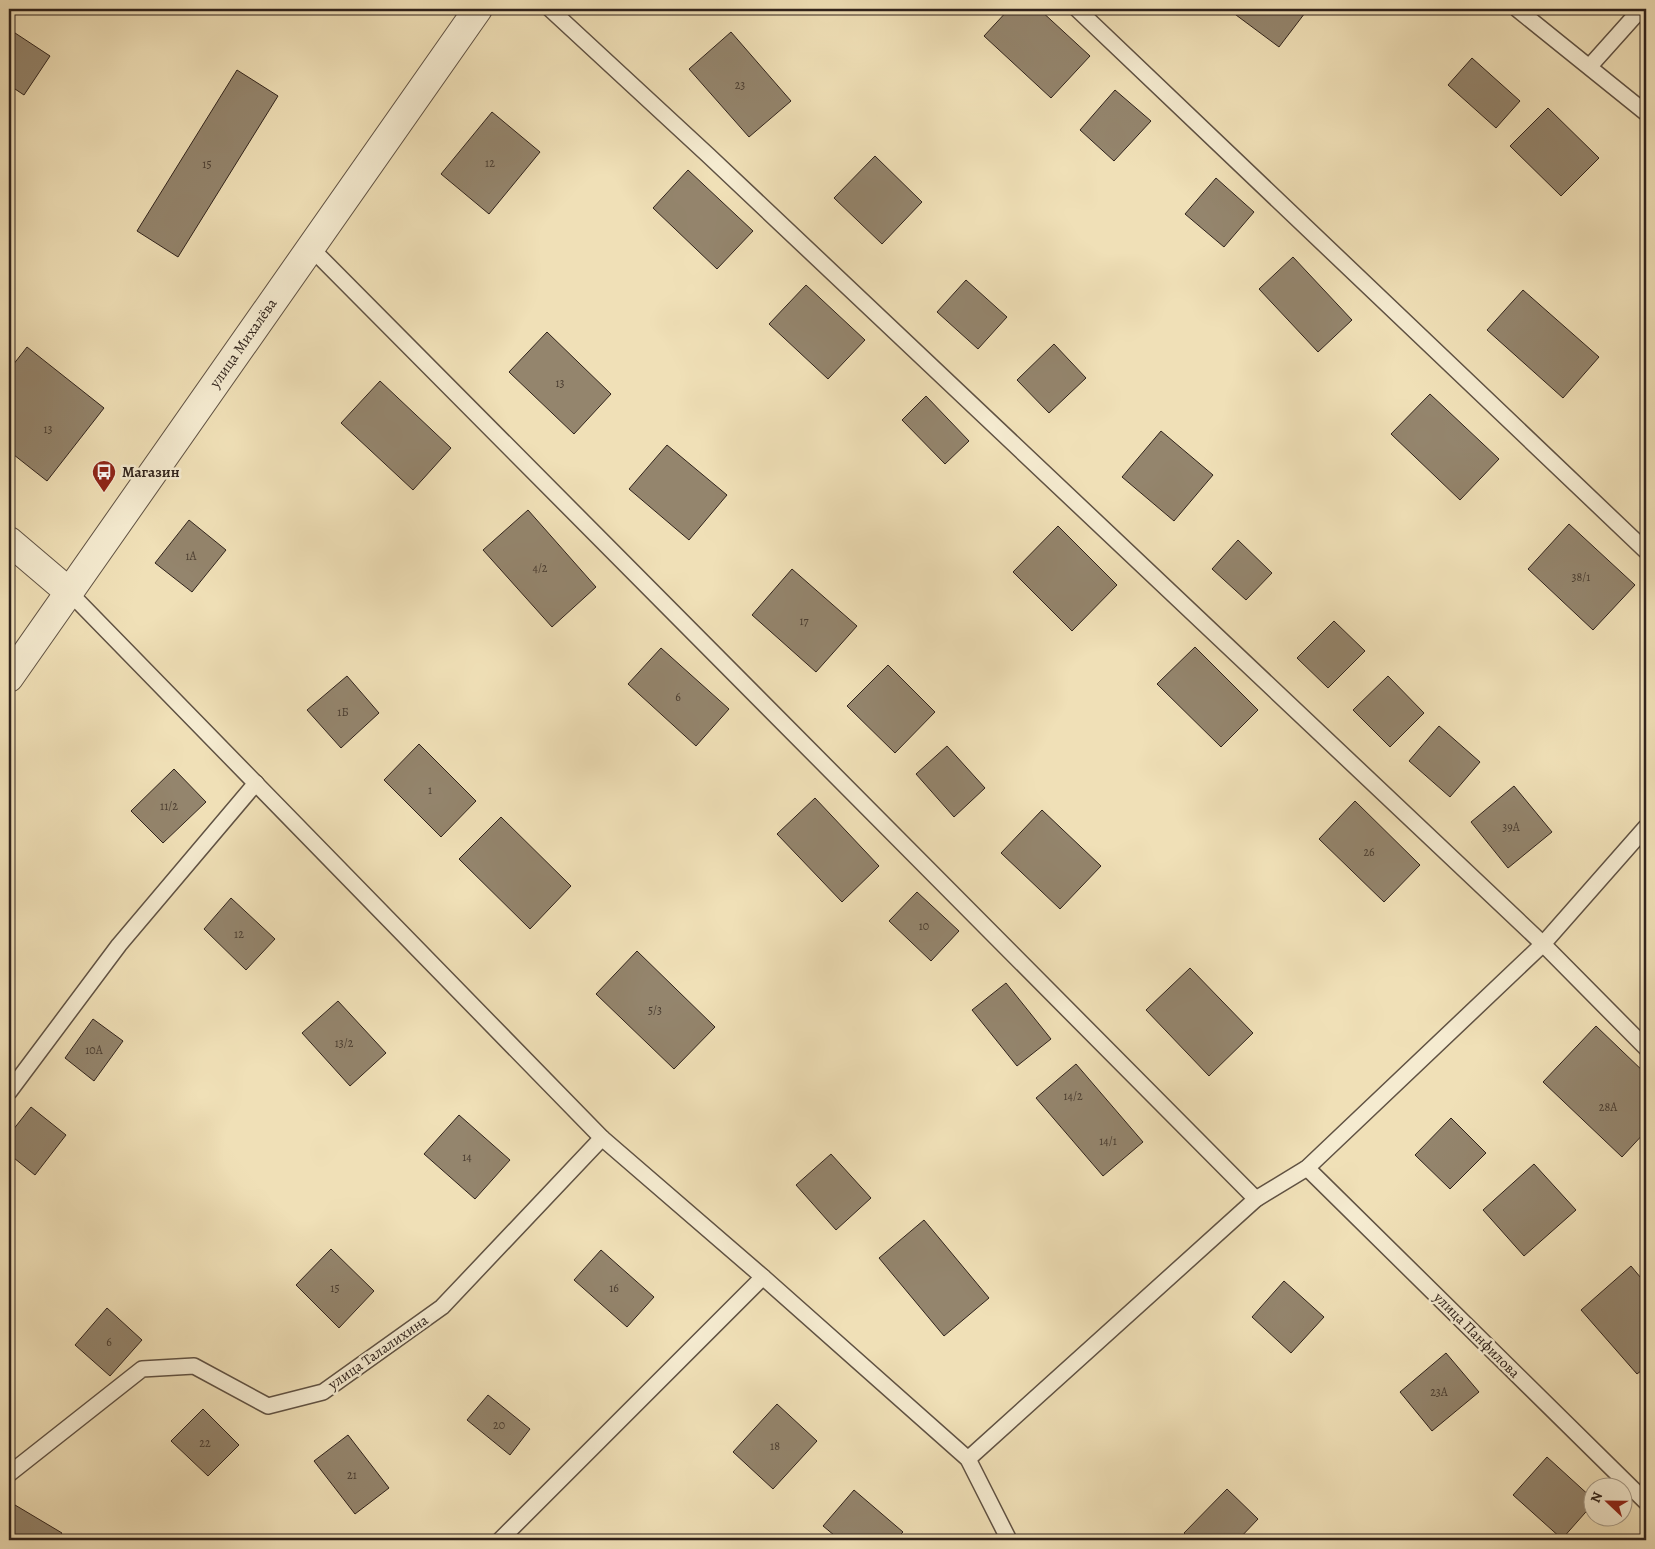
<svg xmlns="http://www.w3.org/2000/svg" width="1655" height="1549" font-family="Alegreya,serif">
  <style>
    .building { fill: #94856d; stroke: #30231c }
    .lines { fill: none; stroke-linecap: round; stroke-linejoin: round }
    .service-casing { stroke: #605243; stroke-width: 18 }
    .minor-casing { stroke: #605243; stroke-width: 30 }
    .tertiary-casing { stroke: #605243; stroke-width: 30 }
    .service { stroke: #f5ebd0; stroke-width: 15 }
    .minor { stroke: #f5ebd0; stroke-width: 28 }
    .tertiary { stroke: #f5ebd0; stroke-width: 28 }
    .labels { text-anchor: middle; dominant-baseline: central; stroke-width: 5; stroke-linejoin: round; paint-order: stroke }
    .number-label { font-size: 12px; fill: #493c30 }
    .street-label { font-size: 15px; fill: #30231c; stroke: #f5ebd0 }
    .poi-label { font-size: 15px; font-weight: bold; fill: #30231c; stroke: #f5ebd0; text-anchor: start }
  </style>
  <rect width="100%" height="100%" fill="#f0e0b7"/>
  <filter id="stains"><feTurbulence type="fractalNoise" baseFrequency=".004" numOctaves="4"/><feColorMatrix values="0 0 0 0 .2 0 0 0 0 .09 0 0 0 0 .02 0 0 0 .5 -.17"/></filter>
  <radialGradient id="worn" r=".72"><stop offset=".6" stop-color="#630" stop-opacity="0"/><stop offset="1" stop-color="#630" stop-opacity=".3"/></radialGradient>
  <g class="building">
    <polygon points="1009,9 1039,9 1090,56 1051,98 984,36"/>
    <polygon points="1228,9 1308,9 1279,47"/>
    <polygon points="9,29 50,56 24,95 9,85"/>
    <polygon points="731,32 791,101 749,137 689,69"/>
    <polygon points="1472,58 1520,101 1496,128 1448,85"/>
    <polygon points="237,70 278,96 178,257 137,231"/>
    <polygon points="1115,90 1151,121 1114,161 1080,130"/>
    <polygon points="1548,108 1599,158 1561,196 1510,146"/>
    <polygon points="492,112 540,152 489,214 441,174"/>
    <polygon points="875,156 922,202 882,244 834,198"/>
    <polygon points="688,170 753,231 717,269 653,208"/>
    <polygon points="1216,178 1254,212 1224,247 1185,214"/>
    <polygon points="1293,257 1352,320 1318,352 1259,289"/>
    <polygon points="966,280 1007,317 978,349 937,312"/>
    <polygon points="806,285 865,340 828,379 769,324"/>
    <polygon points="1523,290 1599,357 1563,398 1487,330"/>
    <polygon points="547,332 611,394 574,434 509,372"/>
    <polygon points="1054,344 1086,378 1049,413 1017,380"/>
    <polygon points="27,347 104,408 47,481 9,451 9,370"/>
    <polygon points="380,381 451,448 413,490 341,423"/>
    <polygon points="1430,394 1499,459 1460,500 1391,434"/>
    <polygon points="926,396 969,441 945,464 902,420"/>
    <polygon points="1161,431 1213,475 1174,521 1122,477"/>
    <polygon points="667,445 727,495 689,540 629,489"/>
    <polygon points="528,510 596,587 552,627 483,550"/>
    <polygon points="189,520 226,550 192,592 155,563"/>
    <polygon points="1569,524 1635,585 1593,630 1528,569"/>
    <polygon points="1058,526 1117,585 1072,631 1013,572"/>
    <polygon points="1238,540 1272,573 1246,600 1212,569"/>
    <polygon points="792,569 857,626 816,672 752,615"/>
    <polygon points="1334,621 1365,651 1328,688 1297,658"/>
    <polygon points="1195,647 1258,710 1221,747 1157,684"/>
    <polygon points="661,648 729,709 696,746 628,684"/>
    <polygon points="888,665 935,712 895,753 847,706"/>
    <polygon points="347,676 379,713 341,748 307,710"/>
    <polygon points="1388,676 1424,713 1390,747 1353,710"/>
    <polygon points="1439,726 1480,762 1450,797 1409,761"/>
    <polygon points="419,744 476,801 441,837 384,780"/>
    <polygon points="947,746 985,788 954,817 916,774"/>
    <polygon points="174,769 206,802 163,843 131,811"/>
    <polygon points="1514,786 1552,832 1508,868 1471,822"/>
    <polygon points="815,798 879,866 842,902 777,834"/>
    <polygon points="1355,801 1420,865 1384,902 1319,839"/>
    <polygon points="1042,810 1101,866 1060,909 1001,853"/>
    <polygon points="501,817 571,886 530,929 459,859"/>
    <polygon points="917,892 959,931 931,961 889,921"/>
    <polygon points="231,898 275,939 246,970 204,929"/>
    <polygon points="637,951 715,1027 674,1069 596,994"/>
    <polygon points="1190,968 1253,1033 1209,1076 1146,1010"/>
    <polygon points="1006,983 1051,1039 1017,1066 972,1010"/>
    <polygon points="338,1001 386,1053 350,1086 302,1033"/>
    <polygon points="93,1019 123,1041 94,1081 65,1058"/>
    <polygon points="1596,1026 1646,1074 1646,1131 1622,1157 1543,1082"/>
    <polygon points="1076,1064 1143,1142 1103,1176 1036,1098"/>
    <polygon points="31,1107 66,1135 35,1175 9,1154 9,1135"/>
    <polygon points="459,1115 510,1160 475,1199 424,1154"/>
    <polygon points="1451,1118 1486,1153 1450,1189 1415,1155"/>
    <polygon points="831,1154 871,1198 836,1230 796,1185"/>
    <polygon points="1534,1164 1576,1210 1524,1256 1483,1210"/>
    <polygon points="924,1220 989,1298 944,1336 879,1258"/>
    <polygon points="331,1249 374,1291 339,1328 296,1285"/>
    <polygon points="601,1250 654,1297 627,1327 574,1280"/>
    <polygon points="1631,1266 1646,1284 1646,1367 1637,1374 1581,1310"/>
    <polygon points="1284,1281 1324,1317 1291,1353 1252,1317"/>
    <polygon points="107,1308 142,1340 110,1376 75,1345"/>
    <polygon points="1446,1353 1479,1392 1432,1431 1400,1392"/>
    <polygon points="488,1395 530,1429 510,1455 467,1420"/>
    <polygon points="777,1404 817,1441 773,1489 733,1452"/>
    <polygon points="203,1409 239,1445 208,1476 171,1441"/>
    <polygon points="348,1435 389,1488 355,1514 314,1461"/>
    <polygon points="1547,1457 1592,1498 1592,1505 1562,1539 1513,1495"/>
    <polygon points="1227,1489 1258,1519 1238,1540 1191,1540 1184,1533"/>
    <polygon points="854,1490 903,1532 895,1540 840,1540 823,1526"/>
    <polygon points="15,1505 62,1533 57,1540 9,1540 9,1515"/>
  </g>
  <g class="lines">
    <g class="service-casing">
      <g id="service">
        <polyline points="550,9 709,156 1543,944 1646,1048"/>
        <polyline points="1077,9 1646,551"/>
        <polyline points="1517,9 1646,113"/>
        <polyline points="1590,66 1641,9"/>
        <polyline points="310,247 1256,1199"/>
        <polyline points="69,592 602,1138 763,1277 968,1459 1009,1540"/>
        <polyline points="9,1092 119,945 256,783"/>
        <polyline points="1307,1168 1646,1502"/>
        <polyline points="968,1459 1256,1199 1307,1168 1543,944 1646,827"/>
        <polyline points="9,1474 142,1369 194,1366 268,1406 323,1392 442,1307 602,1138"/>
        <polyline points="500,1540 763,1277"/>
      </g>
    </g>
    <g class="minor-casing">
      <polyline id="minor" points="9,541 69,592"/>
    </g>
    <g class="tertiary-casing">
      <polyline id="tertiary" points="9,678 478,9"/>
    </g>
    <use href="#service" class="service"/>
    <use href="#minor" class="minor"/>
    <use href="#tertiary" class="tertiary"/>
  </g>
  <defs>
    <g id="bus-pin" transform="scale(1.25)"><path d="M0 17L-7.5 6A9.5 9.5 0 1 1 7.5 6Z" fill="#8f2418" stroke="#f5ebd0"/><path d="M-5-6H5V4H4V6H2V4H-2V6H-4V4H-5ZM-3.5-4V0h7V-4ZM-3.5 1.2v1.5H-2V1.2ZM2 1.2v1.5H3.5V1.2Z" fill="#fff"/></g>
  </defs>
  <g fill-rule="evenodd">
    <use href="#bus-pin" x="104" y="472"/>
  </g>
  <g class="labels">
    <g class="number-label">
      <text x="740" y="85">23</text>
      <text x="490" y="163">12</text>
      <text x="207" y="164">15</text>
      <text x="560" y="383">13</text>
      <text x="48" y="429">13</text>
      <text x="191" y="556">1А</text>
      <text x="540" y="568">4/2</text>
      <text x="1581" y="577">38/1</text>
      <text x="804" y="621">17</text>
      <text x="678" y="697">6</text>
      <text x="343" y="712">1Б</text>
      <text x="430" y="790">1</text>
      <text x="169" y="806">11/2</text>
      <text x="1511" y="827">39А</text>
      <text x="1369" y="852">26</text>
      <text x="924" y="926">10</text>
      <text x="239" y="934">12</text>
      <text x="655" y="1010">5/3</text>
      <text x="344" y="1043">13/2</text>
      <text x="94" y="1050">10А</text>
      <text x="1073" y="1096">14/2</text>
      <text x="1608" y="1107">28А</text>
      <text x="1108" y="1141">14/1</text>
      <text x="467" y="1157">14</text>
      <text x="335" y="1288">15</text>
      <text x="614" y="1288">16</text>
      <text x="109" y="1342">6</text>
      <text x="1439" y="1392">23А</text>
      <text x="499" y="1425">20</text>
      <text x="205" y="1443">22</text>
      <text x="775" y="1446">18</text>
      <text x="352" y="1475">21</text>
    </g>
    <g class="street-label">
      <text transform="translate(243 343) rotate(-55)">улица Михалёва</text>
      <text transform="translate(1477 1335) rotate(45)">улица Панфилова</text>
      <text transform="translate(378 1352) rotate(-35)">улица Талалихина</text>
    </g>
    <g class="poi-label">
      <text x="122" y="472">Магазин</text>
    </g>
  </g>
  <rect width="1655" height="1549" fill="none" stroke="#f0e0b7" stroke-width="30"/>
  <rect x="10" y="10" width="1635" height="1529" fill="none" stroke="#30231c" stroke-width="2.5"/>
  <rect x="15" y="15" width="1625" height="1519" fill="none" stroke="#30231c"/>
  <g transform="translate(1608 1502) rotate(292)"><circle r="24" fill="#f5ebd0" stroke="#a69b88"/>
  <path d="M0-4L9 19L0 12L-9 19Z" fill="#8f2418"/>
  <text y="-8" font-size="14" font-weight="bold" text-anchor="middle" fill="#30231c">N</text>
  </g>
  <rect width="100%" height="100%" filter="url(#stains)"/>
  <rect width="100%" height="100%" fill="url(#worn)"/>
</svg>
